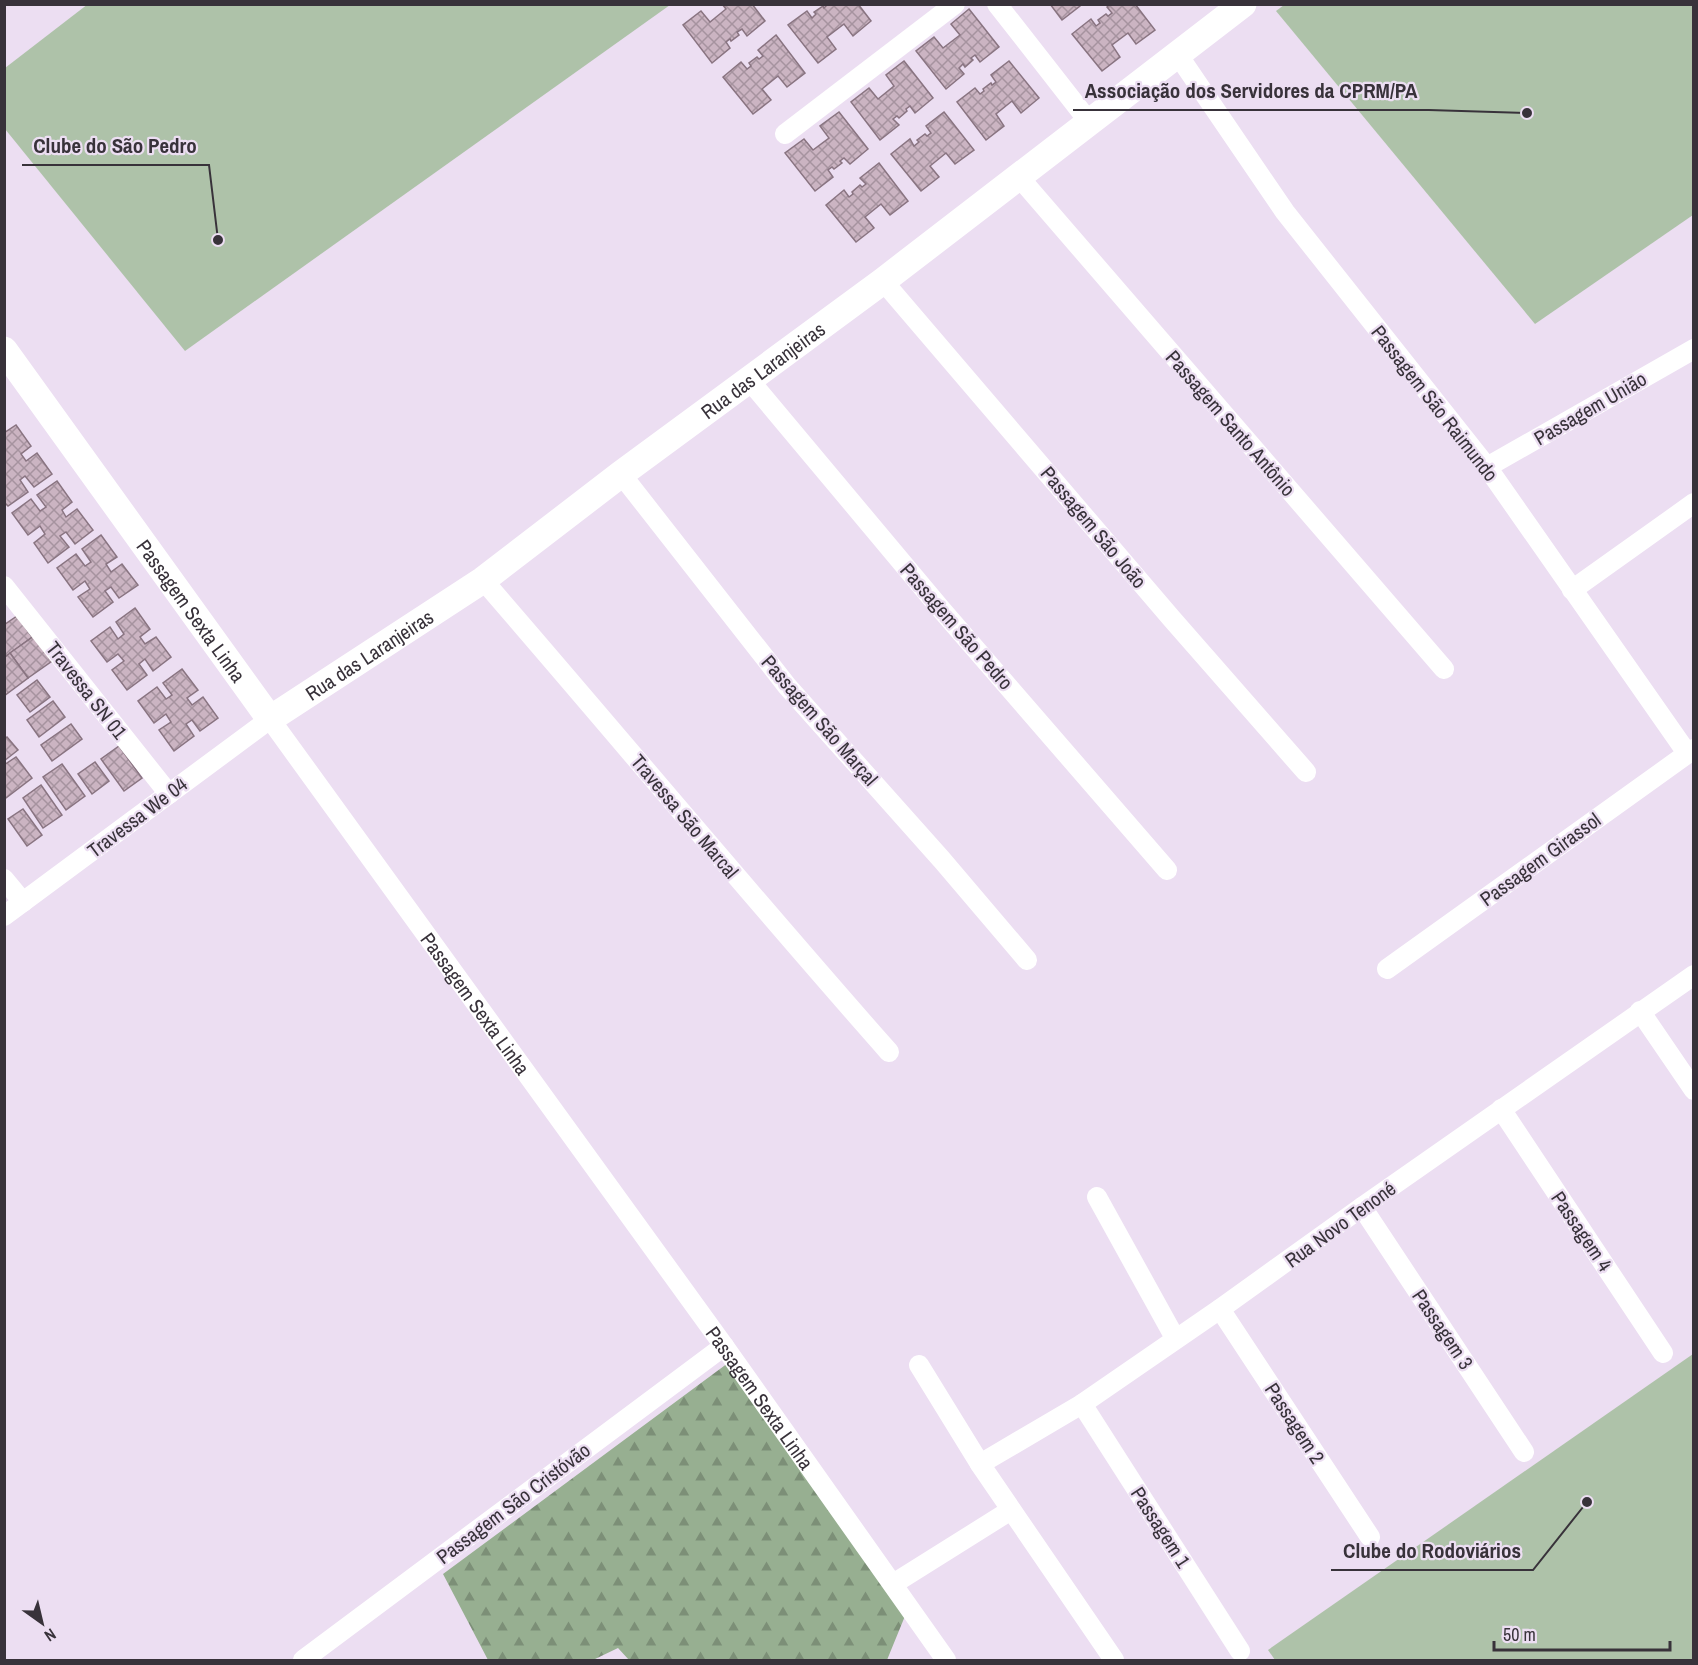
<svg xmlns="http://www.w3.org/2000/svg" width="1698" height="1665" font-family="'Archivo Narrow',sans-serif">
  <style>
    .forest { fill: url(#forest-firs) }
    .pitch { fill: #aec2a9 }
    .building { fill: url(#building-cross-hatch); stroke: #897481; stroke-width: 1.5 }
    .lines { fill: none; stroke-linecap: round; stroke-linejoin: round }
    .street { stroke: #fff; stroke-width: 20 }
    .secondary { stroke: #fff; stroke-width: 27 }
    .labels { text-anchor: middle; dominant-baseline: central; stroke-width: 4.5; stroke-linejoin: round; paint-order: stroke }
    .street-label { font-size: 20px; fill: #38323a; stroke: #ecdef2 }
    .leader { fill: none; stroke: #38323a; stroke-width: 2 }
    .callout-dot { fill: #38323a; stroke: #ecdef2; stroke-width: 2 }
    .callout-label { font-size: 21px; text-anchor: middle; font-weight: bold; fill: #38323a; stroke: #ecdef2; stroke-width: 4.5; stroke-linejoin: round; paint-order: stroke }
  </style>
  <defs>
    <pattern id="forest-firs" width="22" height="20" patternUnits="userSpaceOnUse" patternTransform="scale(1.5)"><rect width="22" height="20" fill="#97af91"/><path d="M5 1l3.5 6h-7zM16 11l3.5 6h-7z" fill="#7c8f77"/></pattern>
    <pattern id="building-cross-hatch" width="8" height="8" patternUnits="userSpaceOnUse" patternTransform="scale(1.5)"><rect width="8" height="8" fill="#cbb4c2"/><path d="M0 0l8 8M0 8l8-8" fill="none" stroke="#a6939f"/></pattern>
  </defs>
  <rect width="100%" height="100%" fill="#ecdef2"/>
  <polygon class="forest" points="728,1363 905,1616 887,1660 629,1660 618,1648 593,1660 488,1660 443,1574"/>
  <g class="pitch">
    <polygon points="88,4 670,4 670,5 185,351 5,129 5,68"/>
    <polygon points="1284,5 1693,5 1693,215 1535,324 1276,11"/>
    <polygon points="1693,1354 1693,1660 1275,1660 1268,1650"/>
  </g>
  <g class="building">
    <polygon points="722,4 752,4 765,21 747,36 742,29 737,32 739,35 731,41 730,39 726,42 730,48 712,63 683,25 701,11 710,22 726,9"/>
    <polygon points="858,4 871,21 853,36 844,24 827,37 836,49 818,63 788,25 807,11 812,18 816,14 814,12 823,6 824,8 828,4"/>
    <polygon points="1050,4 1079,4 1080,6 1062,20"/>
    <polygon points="1110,4 1135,4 1155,30 1136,44 1128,33 1112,45 1120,57 1102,71 1072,34 1091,19 1096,26 1100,23 1098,20 1106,14 1108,16 1112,13 1107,7"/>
    <polygon points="969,9 999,47 980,62 975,55 971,58 973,60 965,67 963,64 959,68 964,74 946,89 916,51 934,37 943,48 960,35 951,24"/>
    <polygon points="776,35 805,73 787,87 778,76 762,89 771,100 753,114 723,77 741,62 747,69 751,66 749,63 757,57 759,59 763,56 758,50"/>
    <polygon points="904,61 933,98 915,113 910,106 906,109 907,111 899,118 897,116 893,119 899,125 880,140 851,102 869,88 878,99 894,86 886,75"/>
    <polygon points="1009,61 1039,98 1021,113 1012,101 996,114 1004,126 986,140 957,102 975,88 980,94 984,91 983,89 991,83 992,85 996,82 991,75"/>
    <polygon points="839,112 868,149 850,164 844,158 840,161 842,163 834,169 832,167 828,170 833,177 815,191 785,153 804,139 813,150 829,138 820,126"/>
    <polygon points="944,112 974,150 955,164 946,153 930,166 939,177 921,191 891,154 910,139 914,146 919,142 917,140 925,134 927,136 931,133 926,126"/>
    <polygon points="879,163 908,201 890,215 881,204 865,217 874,228 856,242 826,205 844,190 849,197 853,194 852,192 860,185 862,187 866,184 860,178"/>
    <polygon points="16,425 31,446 21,454 26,461 37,453 52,474 34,487 25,476 20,480 28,492 8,506 4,502 4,433"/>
    <polygon points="57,481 72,502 62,510 66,517 77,509 93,530 75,544 66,532 60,536 69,547 48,563 34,543 45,534 40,526 28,535 12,513 31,499 40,511 46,507 37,495"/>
    <polygon points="101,535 117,557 106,564 111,572 122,564 138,585 119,598 111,587 105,591 113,602 93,617 78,597 90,589 85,581 73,590 57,568 76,554 85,566 91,562 82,549"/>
    <polygon points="135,608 150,629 140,637 145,644 156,637 171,657 153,671 145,659 139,664 147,675 127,690 112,670 124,661 118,654 107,662 91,641 110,627 118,639 124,634 116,622"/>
    <polygon points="17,616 32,637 4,658 4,625"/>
    <polygon points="37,634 55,659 28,678 10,653"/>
    <polygon points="10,653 28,678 4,696 4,658"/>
    <polygon points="182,669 198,690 187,698 192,705 203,697 218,718 200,731 192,720 186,724 194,736 174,751 159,730 171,722 166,714 154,723 138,701 157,687 166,699 172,695 163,683"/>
    <polygon points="37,680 50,697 30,712 17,695"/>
    <polygon points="53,701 65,717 39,737 27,720"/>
    <polygon points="71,724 82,739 52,761 41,745"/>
    <polygon points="7,737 18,750 4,761 4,739"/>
    <polygon points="119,746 142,778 124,791 101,759"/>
    <polygon points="16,757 32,778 6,798 4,795 4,765"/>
    <polygon points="95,762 109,781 92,794 78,774"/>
    <polygon points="62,764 85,796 66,810 43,777"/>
    <polygon points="41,785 62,815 43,828 23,798"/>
    <polygon points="23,809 42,835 27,846 8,819"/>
  </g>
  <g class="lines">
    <g class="street">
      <polyline points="997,4 1090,123"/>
      <polyline points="1178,55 1285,212 1487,467 1687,753"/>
      <polyline points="785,134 955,4"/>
      <polyline points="1019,177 1444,669"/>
      <polyline points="883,281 1172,619 1306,772"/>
      <polyline points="750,381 940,608 1167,870"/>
      <polyline points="1487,467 1694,349"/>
      <polyline points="621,474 787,686 942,860 1027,960"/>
      <path d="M483 580C619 737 751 896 889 1052"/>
      <polyline points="4,586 169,794"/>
      <polyline points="1572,590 1694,503"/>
      <polyline points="4,879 23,902"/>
      <path id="s1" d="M4 916 270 719 724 1346 946 1660"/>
      <polyline points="1387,969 1694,749"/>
      <polyline points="1640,1011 1694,1090"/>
      <polyline points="1501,1109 1663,1353"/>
      <polyline points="1097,1197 1175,1338"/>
      <polyline points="1362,1207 1524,1452"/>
      <polyline points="1220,1309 1370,1537"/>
      <polyline points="919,1365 980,1464 1114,1660"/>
      <polyline points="1082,1404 1240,1651"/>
      <polyline points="980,1464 1082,1404 1220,1309 1362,1207 1694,975"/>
      <polyline points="893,1584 1011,1510"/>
      <polyline points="303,1660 724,1346"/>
    </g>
    <path class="secondary" id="s2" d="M4 350 270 719 483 580 621 474 883 281 1243 4"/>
  </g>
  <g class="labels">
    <g class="street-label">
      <text stroke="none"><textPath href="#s2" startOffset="1059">Rua das Laranjeiras</textPath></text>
      <text transform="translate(1435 403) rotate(52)">Passagem São Raimundo</text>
      <text transform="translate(1590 408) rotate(-30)">Passagem União</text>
      <text transform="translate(1231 423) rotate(49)">Passagem Santo Antônio</text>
      <text transform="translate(1094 527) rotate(50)">Passagem São João</text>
      <text stroke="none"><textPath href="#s2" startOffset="321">Passagem Sexta Linha</textPath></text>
      <text transform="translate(957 626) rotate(49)">Passagem São Pedro</text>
      <text stroke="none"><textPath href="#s2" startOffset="573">Rua das Laranjeiras</textPath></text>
      <text transform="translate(87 690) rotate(52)">Travessa SN 01</text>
      <text transform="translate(820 720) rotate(49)">Passagem São Marçal</text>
      <text transform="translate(685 816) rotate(50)">Travessa São Marcal</text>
      <text transform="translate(137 817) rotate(-37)">Travessa We 04</text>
      <text transform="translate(1540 859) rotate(-36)">Passagem Girassol</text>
      <text stroke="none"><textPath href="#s1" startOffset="682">Passagem Sexta Linha</textPath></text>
      <text transform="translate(1340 1224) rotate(-36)">Rua Novo Tenoné</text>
      <text transform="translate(1582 1231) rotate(56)">Passagem 4</text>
      <text transform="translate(1443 1329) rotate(56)">Passagem 3</text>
      <text stroke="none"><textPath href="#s1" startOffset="1168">Passagem Sexta Linha</textPath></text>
      <text transform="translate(1295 1423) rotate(57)">Passagem 2</text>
      <text transform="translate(513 1503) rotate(-37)">Passagem São Cristóvão</text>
      <text transform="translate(1161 1527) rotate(57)">Passagem 1</text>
    </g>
  </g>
  <path class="leader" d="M1527 113L1429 110H1073M218 240L209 165H22M1587 1502L1533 1570H1331"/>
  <g class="callout-dot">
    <circle cx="1527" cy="113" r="6"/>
    <circle cx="218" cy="240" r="6"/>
    <circle cx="1587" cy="1502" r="6"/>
  </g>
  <g class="callout-label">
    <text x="1251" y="98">Associação dos Servidores da CPRM/PA</text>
    <text x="115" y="153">Clube do São Pedro</text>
    <text x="1432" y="1558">Clube do Rodoviários</text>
  </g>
  <rect width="1698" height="1665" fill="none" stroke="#38323a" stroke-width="12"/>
  <g transform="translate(42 1623) rotate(146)" stroke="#ecdef2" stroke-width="4.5" paint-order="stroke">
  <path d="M0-4.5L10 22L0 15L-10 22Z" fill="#38323a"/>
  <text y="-9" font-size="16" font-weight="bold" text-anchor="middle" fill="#38323a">N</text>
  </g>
  <path d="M1494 1641v9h176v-9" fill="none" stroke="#38323a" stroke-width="3"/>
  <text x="1503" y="1641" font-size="18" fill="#38323a" stroke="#ecdef2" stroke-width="4.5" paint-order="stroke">50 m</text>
</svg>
